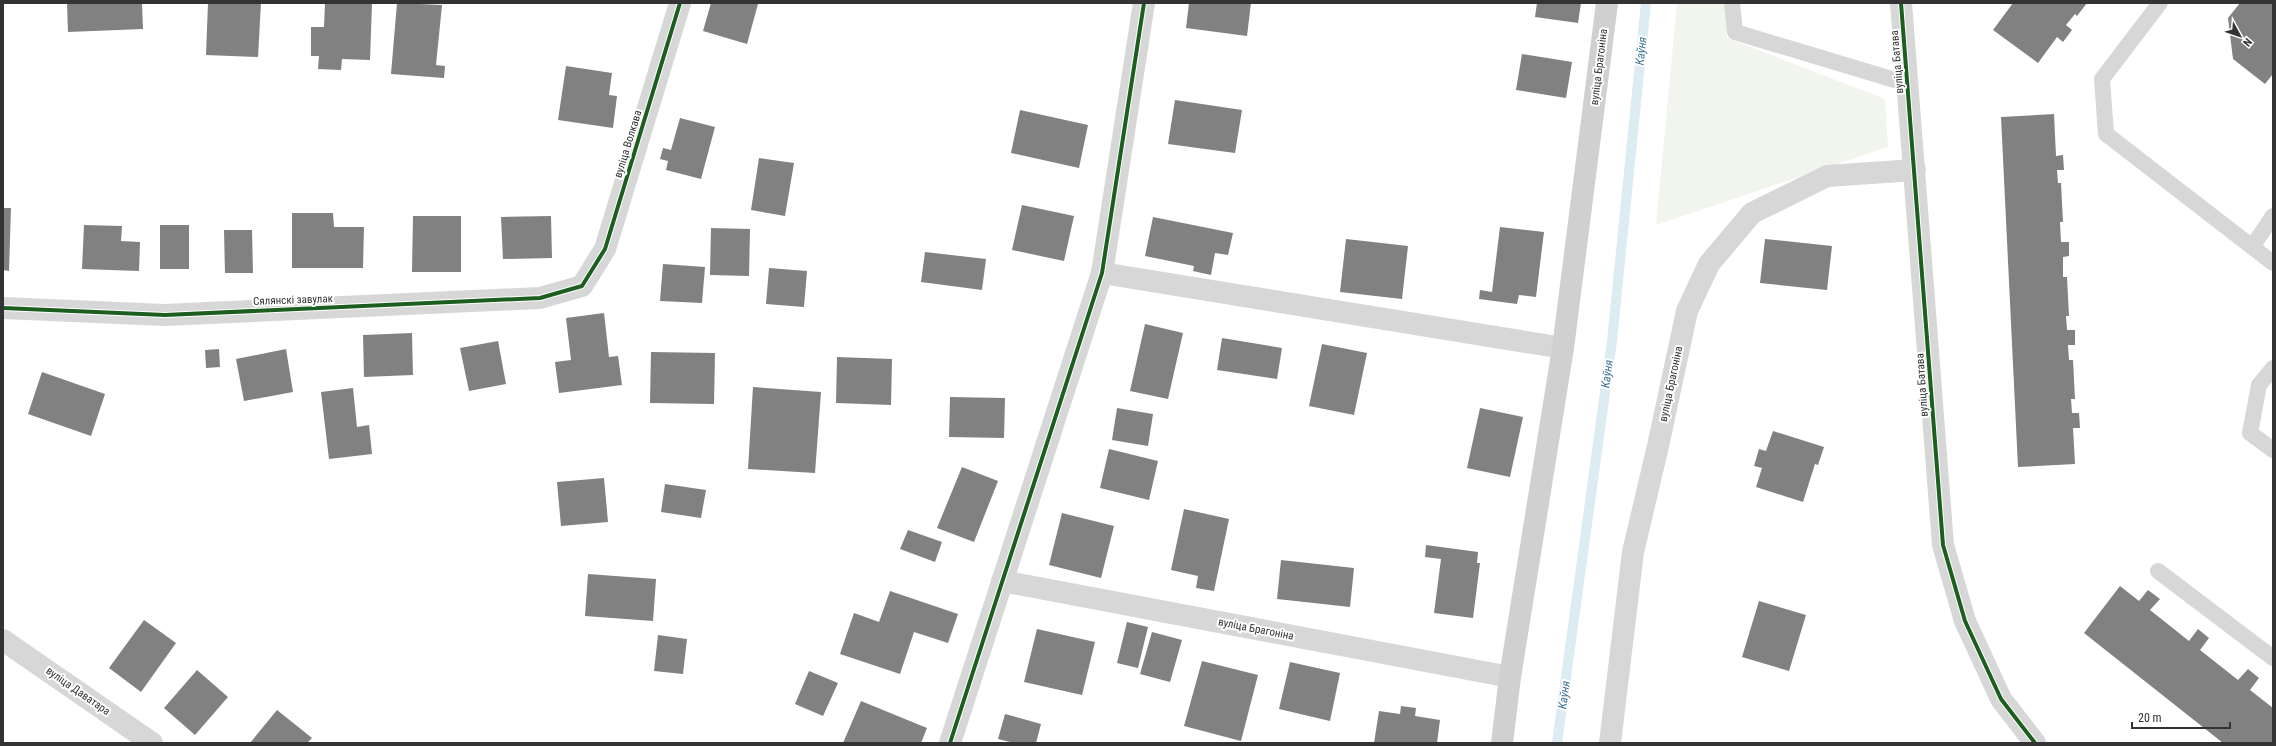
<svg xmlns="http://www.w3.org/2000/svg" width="2276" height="746" font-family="'Roboto Condensed',sans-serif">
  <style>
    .green { fill: #f1f5ed }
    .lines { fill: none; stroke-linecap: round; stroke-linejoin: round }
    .stream { stroke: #ddebf3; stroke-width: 10 }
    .building { fill: #818181 }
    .lane { stroke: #d7d7d7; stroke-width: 16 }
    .street { stroke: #d7d7d7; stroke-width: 22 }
    .secondary { stroke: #d0d0d0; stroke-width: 22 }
    .cycleway-casing { stroke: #fff; stroke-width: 6 }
    .cycleway { stroke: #1b5e20; stroke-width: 4 }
    .labels { text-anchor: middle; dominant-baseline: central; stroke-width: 4; stroke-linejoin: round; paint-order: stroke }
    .street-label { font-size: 11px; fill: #333; stroke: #fff }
    .water-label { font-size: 12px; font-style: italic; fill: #3f7597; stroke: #fff }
  </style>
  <rect width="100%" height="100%" fill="#fff"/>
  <polygon class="green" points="1677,3 1726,3 1727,38 1885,99 1888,147 1656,225"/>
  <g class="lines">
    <polyline class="stream" points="1557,743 1612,341 1646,3"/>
  </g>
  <g class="building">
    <polygon points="67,3 142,3 143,29 68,32"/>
    <polygon points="208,3 261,3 258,57 206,55"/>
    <polygon points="325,3 372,3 370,60 342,59 341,70 318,69 319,56 311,56 311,27 324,27"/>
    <polygon points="397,3 442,5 436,65 445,66 444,78 391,74"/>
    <polygon points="711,3 758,4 747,44 703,31"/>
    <polygon points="1189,3 1251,3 1247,36 1186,28"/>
    <polygon points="1537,3 1581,3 1578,23 1535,17"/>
    <polygon points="2013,3 2087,3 2077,16 2075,14 2066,25 2072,30 2063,42 2057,37 2038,63 1993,30"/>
    <polygon points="2240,3 2273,3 2273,74 2265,84 2233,59 2228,18"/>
    <polygon points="1522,54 1572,62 1566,98 1516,90"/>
    <polygon points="566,66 612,73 609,95 617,96 613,128 558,120"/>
    <polygon points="1175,100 1242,110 1235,153 1168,144"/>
    <polygon points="1020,110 1088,125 1079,168 1011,153"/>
    <polygon points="2054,114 2056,156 2063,155 2064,170 2057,170 2058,183 2061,183 2063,222 2060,222 2061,242 2069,242 2069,256 2063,257 2063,277 2067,277 2069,316 2066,316 2067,330 2075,330 2075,345 2068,345 2069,360 2073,360 2075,399 2071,399 2072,413 2079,413 2080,428 2073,428 2075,464 2018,467 2001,117"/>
    <polygon points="680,118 715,127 701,179 666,170 668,161 660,159 663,148 671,150"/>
    <polygon points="759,158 794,163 785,216 751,210"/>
    <polygon points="1022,205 1074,216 1064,261 1012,250"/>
    <polygon points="3,208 11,208 9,271 3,270"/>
    <polygon points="292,213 333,213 334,227 364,227 363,268 292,268"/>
    <polygon points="413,216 461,216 461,272 412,272"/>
    <polygon points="551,216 552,258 503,259 501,217"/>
    <polygon points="1153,217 1233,233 1228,255 1215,253 1211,275 1193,271 1194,266 1145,256"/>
    <polygon points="84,225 122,226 121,241 140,242 139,271 82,269"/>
    <rect x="160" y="225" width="29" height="44"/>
    <polygon points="1500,227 1544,232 1536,297 1519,295 1517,304 1479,299 1480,290 1492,292"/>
    <polygon points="711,228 750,229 749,276 710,275"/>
    <polygon points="224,230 252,230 253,273 225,273"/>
    <polygon points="1346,239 1408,246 1402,299 1340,292"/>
    <polygon points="1765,239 1832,246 1827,290 1760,283"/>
    <polygon points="925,252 986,259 982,290 921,282"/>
    <polygon points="663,264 705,267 702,303 660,301"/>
    <polygon points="769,268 807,271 804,307 766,304"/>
    <polygon points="604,313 609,357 618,356 622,385 559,393 555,362 571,360 566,318"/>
    <polygon points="1145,324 1183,333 1168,399 1130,391"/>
    <polygon points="412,333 413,375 364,377 363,335"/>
    <polygon points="1222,338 1282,348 1277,379 1217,370"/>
    <polygon points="498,341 506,384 469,391 460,348"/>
    <polygon points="1322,344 1367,353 1354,415 1309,406"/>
    <polygon points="219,349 220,367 206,368 205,350"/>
    <polygon points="286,349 293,392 244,401 236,359"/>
    <polygon points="651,352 715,353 714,404 650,403"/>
    <polygon points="837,357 892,359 891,405 836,403"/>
    <polygon points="42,372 105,394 91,436 28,414"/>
    <polygon points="753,387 821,392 815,473 748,469"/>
    <polygon points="353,388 357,427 369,425 372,454 329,459 321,392"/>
    <polygon points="950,397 1005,398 1004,438 949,437"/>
    <polygon points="1117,408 1153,414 1148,446 1112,440"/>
    <polygon points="1480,408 1523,417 1510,477 1467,468"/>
    <polygon points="1773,431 1824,447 1818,465 1815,464 1803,502 1756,487 1762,468 1754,466 1759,449 1766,451"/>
    <polygon points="1109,449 1158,461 1149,500 1100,488"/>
    <polygon points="962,467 998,481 974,542 937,528"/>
    <polygon points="604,478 608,522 561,526 557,482"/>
    <polygon points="665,484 706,490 701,518 661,512"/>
    <polygon points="1184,509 1229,519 1214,591 1196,588 1198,576 1171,570"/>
    <polygon points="1062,513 1114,526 1101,578 1049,565"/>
    <polygon points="908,530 942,542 935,562 900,549"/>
    <polygon points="1426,545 1478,552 1477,563 1480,563 1473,618 1434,613 1441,559 1425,557"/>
    <polygon points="1281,560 1354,568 1350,607 1277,599"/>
    <polygon points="588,574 656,579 653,621 585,616"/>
    <polygon points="2120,586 2139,601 2148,590 2160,599 2150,610 2189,641 2198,629 2209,638 2200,650 2238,680 2248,669 2259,678 2250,690 2273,708 2273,743 2223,743 2084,633"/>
    <polygon points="890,591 958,614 948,643 914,632 900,674 840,654 854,613 879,622"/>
    <polygon points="1759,601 1806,615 1789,671 1742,657"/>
    <polygon points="144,620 176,643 141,692 109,668"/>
    <polygon points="1127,622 1148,627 1138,668 1117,663"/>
    <polygon points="1037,629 1095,642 1082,695 1024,682"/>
    <polygon points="1152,632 1182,640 1170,682 1140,674"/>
    <polygon points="658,635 687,639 683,674 654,671"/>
    <polygon points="1202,661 1258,675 1241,741 1184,726"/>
    <polygon points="1290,662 1340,673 1330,721 1279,709"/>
    <polygon points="197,670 228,697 195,735 164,708"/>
    <polygon points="809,671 838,683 823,716 795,704"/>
    <polygon points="861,701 927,728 921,743 843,743"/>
    <polygon points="1401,706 1416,708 1415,716 1440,720 1437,743 1374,743 1379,711 1400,714"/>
    <polygon points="277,710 312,738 307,743 250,743"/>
    <polygon points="1005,714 1041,724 1036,743 1014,743 998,739"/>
  </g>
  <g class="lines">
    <g class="lane">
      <polyline points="1732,3 1735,32 1908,84"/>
      <polyline points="2160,3 2102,79 2106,134 2273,263"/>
      <polyline points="2252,247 2273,216"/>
      <polyline points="2273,368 2259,385 2250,433 2273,450"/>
      <polyline points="2158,571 2273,658"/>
    </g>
    <g class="street">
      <polyline points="1901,3 1943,545 1965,621 2001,699 2035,743"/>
      <polyline points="1102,273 1563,348"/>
      <polyline points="3,308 165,315 540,298 582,286 605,249 680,3"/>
      <polyline points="1002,581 1510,677"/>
      <polyline points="3,640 152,743"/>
      <polyline points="950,743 1102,273 1144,3"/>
      <polyline points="1610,743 1633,552 1658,446 1687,311 1709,264 1752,213 1827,176 1915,170"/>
    </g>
    <polyline class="secondary" points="1502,743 1510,677 1563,348 1607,3"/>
    <g class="cycleway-casing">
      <g id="cycleway">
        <polyline points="1901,3 1943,545 1965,621 2001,699 2035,743"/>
        <polyline points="3,308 165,315 540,298 582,286 605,249 680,3"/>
        <polyline points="950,743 1102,273 1144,3"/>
      </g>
    </g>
    <use href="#cycleway" class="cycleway"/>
  </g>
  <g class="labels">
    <g class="street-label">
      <text transform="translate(1897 62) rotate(-95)">вуліца Батава</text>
      <text transform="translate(1599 67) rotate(-83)">вуліца Брагоніна</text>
      <text transform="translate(628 144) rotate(-73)">вуліца Волкава</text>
      <text transform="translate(293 300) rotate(-2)">Сялянскі завулак</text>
      <text transform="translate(1671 384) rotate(-78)">вуліца Брагоніна</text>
      <text transform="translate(1922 385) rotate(-94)">вуліца Батава</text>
      <text transform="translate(1256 629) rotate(11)">вуліца Брагоніна</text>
      <text transform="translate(78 691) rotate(35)">вуліца Даватара</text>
    </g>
    <g class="water-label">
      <text transform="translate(1641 51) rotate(-84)">Каўня</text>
      <text transform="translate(1607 374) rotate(-82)">Каўня</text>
      <text transform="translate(1564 695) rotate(-82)">Каўня</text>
    </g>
  </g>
  <rect width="2276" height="746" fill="none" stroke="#333333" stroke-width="8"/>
  <g transform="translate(2240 36) rotate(130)" stroke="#ffffff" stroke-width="3" paint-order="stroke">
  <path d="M0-3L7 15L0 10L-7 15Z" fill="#333333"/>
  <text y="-6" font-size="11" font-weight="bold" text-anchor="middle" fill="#333333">N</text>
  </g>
  <path d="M2132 722v6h98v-6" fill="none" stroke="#333333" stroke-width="2"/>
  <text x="2138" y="722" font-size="12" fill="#333333" stroke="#ffffff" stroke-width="3" paint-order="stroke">20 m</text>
</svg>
